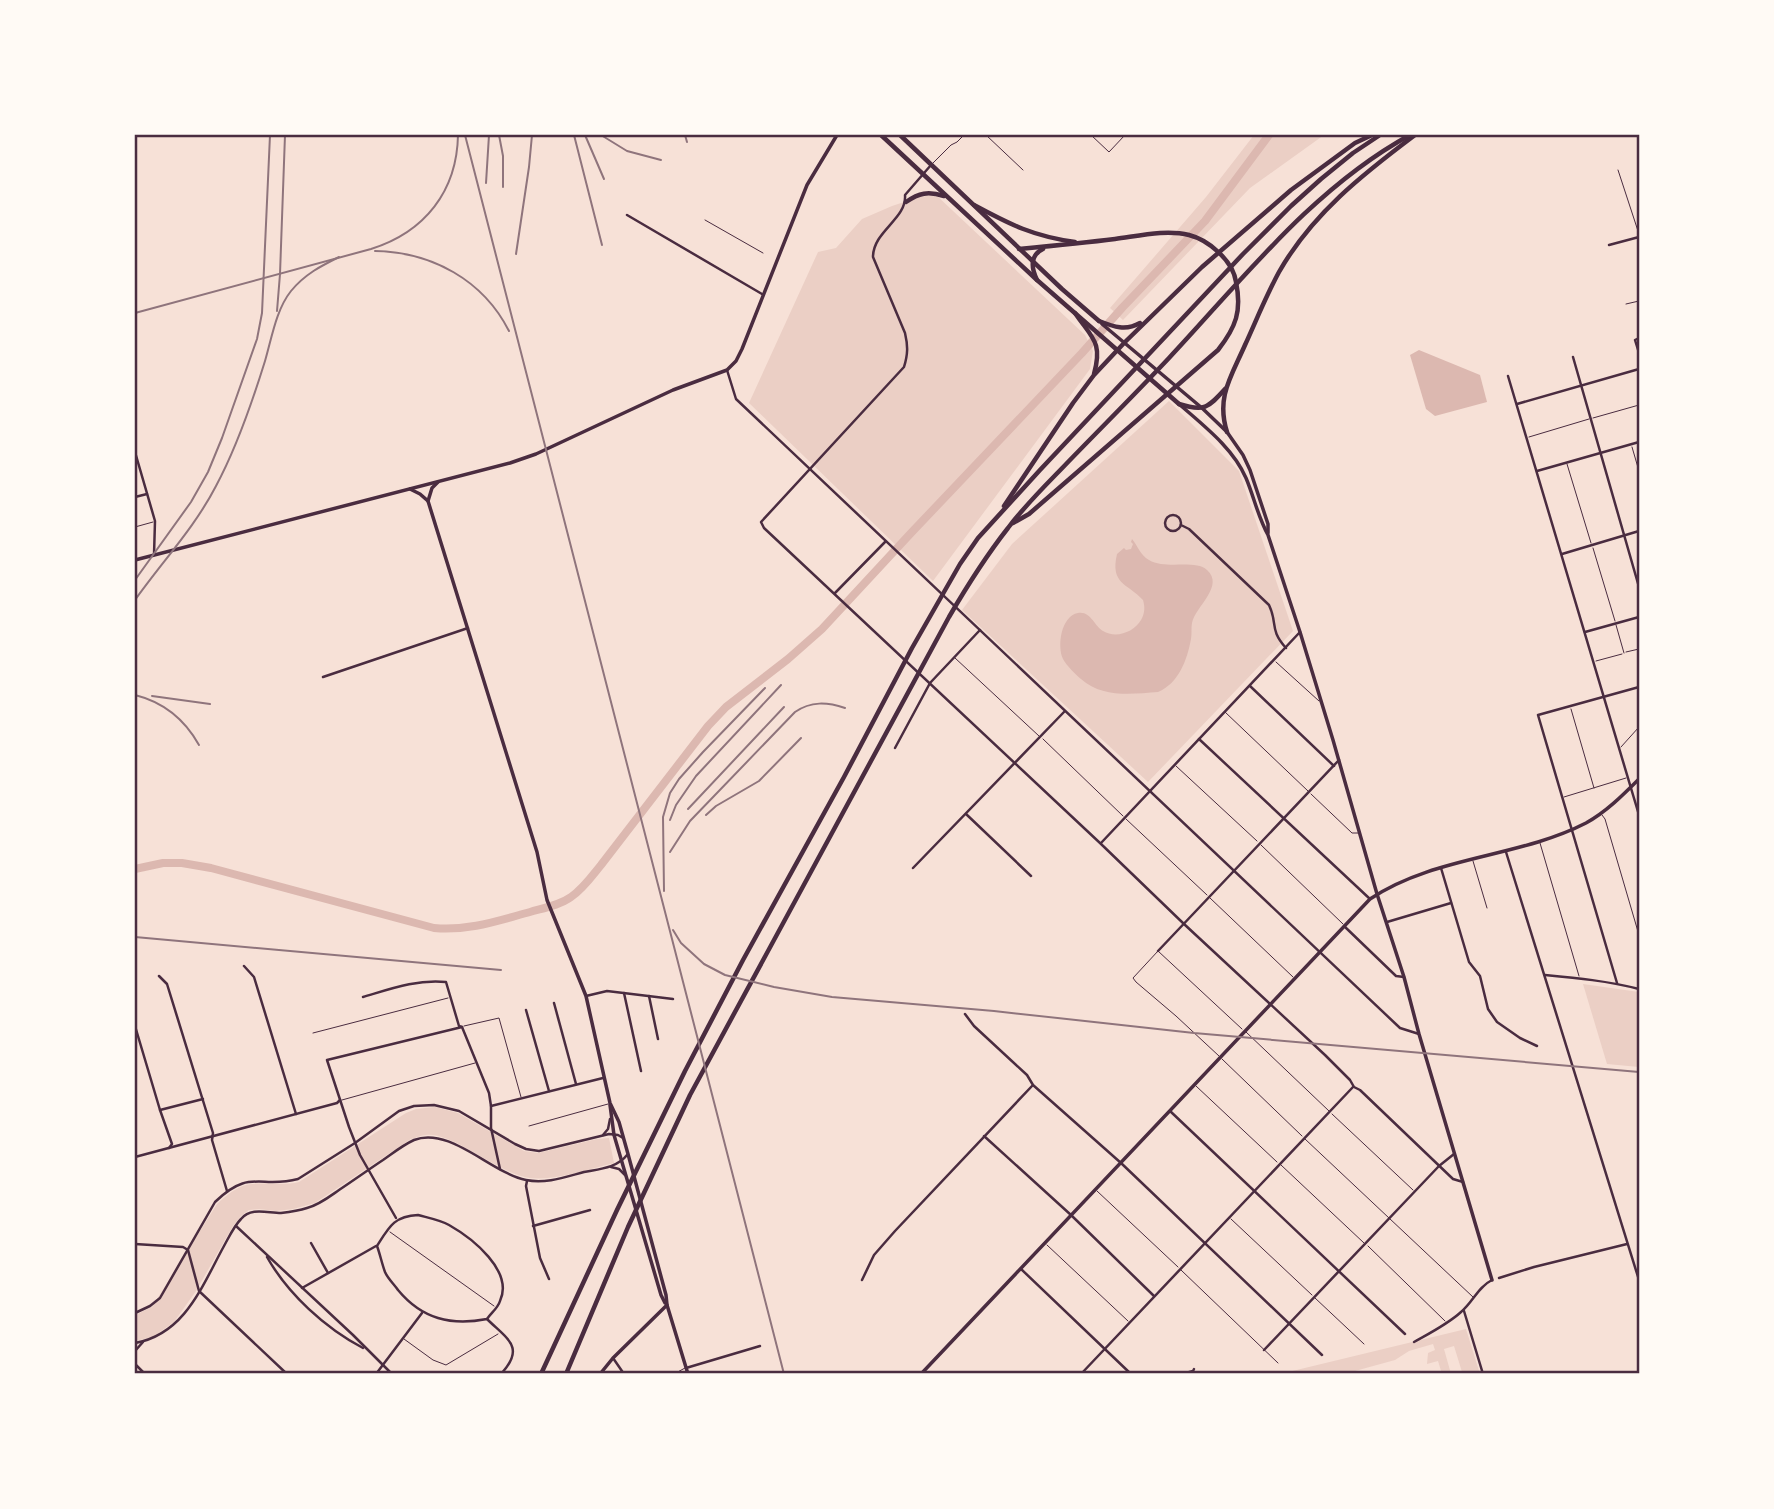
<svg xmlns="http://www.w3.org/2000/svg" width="1774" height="1509" font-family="'Titillium Web',sans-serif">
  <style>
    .green { fill: #ebcfc5 }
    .water { fill: #dcb8b0 }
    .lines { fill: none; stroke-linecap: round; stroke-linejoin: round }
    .river { stroke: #dcb8b0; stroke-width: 8 }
    .service { stroke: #4a2c40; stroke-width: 1 }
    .minor { stroke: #4a2c40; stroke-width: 2.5 }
    .tertiary { stroke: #4a2c40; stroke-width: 3.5 }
    .primary { stroke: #4a2c40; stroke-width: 4.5 }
    .motorway { stroke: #4a2c40; stroke-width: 4.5 }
    .rail { stroke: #8f747c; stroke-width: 2 }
    .neatline { fill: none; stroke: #4a2c40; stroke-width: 2.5 }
  </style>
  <rect width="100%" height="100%" fill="#f7e1d7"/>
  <g class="green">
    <polygon points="1254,135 1324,135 1250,188 1123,320 1110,308 1206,197"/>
    <polygon points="935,194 1085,335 1093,351 1090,369 933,581 749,403 818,252 836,248 862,219 892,206 916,198"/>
    <polygon points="1169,401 1239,471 1293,631 1148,782 962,610 1012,544"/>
    <polygon points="1583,984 1639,992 1639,1067 1607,1064"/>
    <path d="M435 1107 458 1113 524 1151 538 1153 597 1139 609 1138 614 1163C588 1169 556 1181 530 1178 498 1174 453 1132 426 1135 421 1135 416 1138 411 1139L315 1203 293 1209 276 1211 259 1209 249 1210 241 1216 233 1226 196 1291 174 1322 153 1337 135 1341V1315L152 1307 217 1204C227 1195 238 1185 252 1184 269 1182 281 1186 299 1182L406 1113 416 1109Z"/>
    <polygon points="1466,1329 1480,1374 1461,1374 1462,1372 1454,1346 1444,1349 1451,1374 1442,1374 1438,1361 1427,1364 1428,1353 1435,1350 1433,1344 1409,1351 1395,1360 1355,1371 1352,1374 1327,1374 1322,1373 1316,1374 1280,1374"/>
  </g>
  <g class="water">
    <polygon points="1419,350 1480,375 1487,402 1435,416 1426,409 1410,355"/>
    <path d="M1132 539C1138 546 1140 555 1149 560 1166 570 1195 559 1207 570 1225 586 1195 607 1192 623 1191 628 1192 633 1191 639 1187 660 1179 683 1158 692 1132 694 1102 698 1081 679 1075 674 1067 666 1063 659 1057 646 1061 616 1078 613 1091 611 1094 626 1103 631 1116 639 1134 632 1141 620 1145 613 1145 607 1143 600 1127 583 1110 584 1117 554L1124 548 1126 550 1131 549 1133 544 1131 542Z"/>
  </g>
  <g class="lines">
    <path class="river" d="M135 869 163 863H182L211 868 434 928C469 931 497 921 530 912 544 908 560 905 571 897 583 889 592 876 601 865L708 726 726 707 788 659 822 629 911 533 1082 353 1122 308 1205 221 1269 135"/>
    <g class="service">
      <polyline points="986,135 1023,170"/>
      <polyline points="1091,135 1109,152 1125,135"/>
      <polyline points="933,163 951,145 957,142 964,135"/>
      <polyline points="1618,170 1639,234"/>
      <polyline points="705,220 763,253"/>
      <polyline points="1626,304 1639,301"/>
      <polyline points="1593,418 1639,405"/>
      <polyline points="1529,437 1589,419"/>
      <polyline points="1632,447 1639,471"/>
      <polyline points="1567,464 1591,543"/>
      <polyline points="135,527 153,522"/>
      <polyline points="1593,548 1615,621"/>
      <polyline points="1616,625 1624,653"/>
      <polyline points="1626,652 1639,649"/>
      <polyline points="955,658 1039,736"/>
      <polyline points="1596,661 1622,654"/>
      <polyline points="1276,662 1319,701"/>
      <polyline points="1571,709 1594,788"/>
      <polyline points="1225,712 1308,791"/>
      <polyline points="1043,739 1123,816"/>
      <polyline points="1621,747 1639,727"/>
      <polyline points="1176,766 1257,841"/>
      <polyline points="1311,794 1352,833 1358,833"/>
      <polyline points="1564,797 1626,778"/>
      <polyline points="1602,815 1605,819 1639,935"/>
      <polyline points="1126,819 1207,895"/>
      <polyline points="1540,843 1579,976"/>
      <polyline points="1261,845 1343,924"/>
      <polyline points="1473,861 1487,908"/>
      <polyline points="1210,898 1293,977"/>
      <polyline points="464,1026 499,1018 521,1097"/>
      <polyline points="1246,1032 1329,1111"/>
      <polyline points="313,1033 448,998"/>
      <polyline points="1219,1056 1176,1016 1136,982 1133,978 1158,951 1242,1029"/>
      <polyline points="1222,1059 1302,1136"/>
      <polyline points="1196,1086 1277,1162"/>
      <polyline points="342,1100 475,1063"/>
      <polyline points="1332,1114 1413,1190"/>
      <polyline points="529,1126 608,1104"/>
      <polyline points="1305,1139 1473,1297"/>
      <polyline points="1281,1165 1364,1243"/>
      <polyline points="1097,1191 1178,1267"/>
      <polyline points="1231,1219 1312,1295"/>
      <polyline points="390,1232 494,1306"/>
      <polyline points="1047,1245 1128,1321"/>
      <polyline points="1368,1246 1445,1321"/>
      <polyline points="1181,1270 1278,1363"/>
      <polyline points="1315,1298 1364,1344"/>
      <polyline points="404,1339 433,1360 446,1365 498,1334"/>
      <polyline points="674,1374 685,1368"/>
    </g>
    <g class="minor">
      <path d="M931 165 905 195C907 219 873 231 873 257L905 333C908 346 908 354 904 367L761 522 764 528 1100 843 1184 924 1325 1055 1350 1080 1354 1087 1360 1090 1453 1179 1463 1182"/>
      <polyline points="627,215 762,294"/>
      <polyline points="1609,245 1639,237"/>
      <polyline points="1639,338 1635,340 1639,353"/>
      <polyline points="1573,357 1639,587"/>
      <polyline points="727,370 736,399 1400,1028 1419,1034"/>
      <polyline points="1508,376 1639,815"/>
      <polyline points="1517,404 1639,369"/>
      <polyline points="135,452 155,521 154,555"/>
      <polyline points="1537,471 1639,442"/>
      <polyline points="135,497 147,494"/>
      <circle cx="1173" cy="523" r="8"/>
      <path d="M1181 525 1189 529 1269 605C1278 624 1269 629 1286 648"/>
      <polyline points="1562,554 1639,531"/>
      <polyline points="835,593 885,542"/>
      <polyline points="1585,632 1639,617"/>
      <polyline points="323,677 468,628"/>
      <polyline points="1250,686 1334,766"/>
      <polyline points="1199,739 1370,899"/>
      <polyline points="895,748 930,683 980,630"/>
      <polyline points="966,814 1031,876"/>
      <polyline points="1101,843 1300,632"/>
      <polyline points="1506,852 1639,1280"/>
      <polyline points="913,868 1064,712"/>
      <polyline points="1441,868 1469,962 1480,976 1488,1009 1497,1022 1520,1038 1537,1046"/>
      <polyline points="1387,922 1451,903"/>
      <polyline points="1344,926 1396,976 1404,977"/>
      <polyline points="1158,951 1339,760"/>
      <polyline points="244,966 254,977 296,1114"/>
      <path d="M1545 975C1577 978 1608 981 1639 989"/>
      <polyline points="159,976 167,984 213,1133 212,1140 227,1191"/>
      <polyline points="1617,983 1538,715 1639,687"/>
      <polyline points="624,993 641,1071"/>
      <polyline points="586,996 607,991 673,999"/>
      <polyline points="649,996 658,1039"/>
      <path d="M363 997C390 989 417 979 446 982L459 1026 462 1027 489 1093 491 1106V1128L500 1169"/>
      <polyline points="554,1003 576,1084"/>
      <polyline points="526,1010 549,1091"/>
      <polyline points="965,1014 974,1026 1027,1075 1033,1085 1121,1163 1322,1355"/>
      <polyline points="135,1026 160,1110 172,1144 169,1148"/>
      <polyline points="491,1106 603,1078"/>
      <polyline points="160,1110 203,1099"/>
      <polyline points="1170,1111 1405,1334"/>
      <polyline points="603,1135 608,1129 610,1119"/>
      <polyline points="984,1136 1071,1215 1154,1296"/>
      <polyline points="135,1157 337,1103 340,1100"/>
      <polyline points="611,1167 619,1169 625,1175"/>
      <polyline points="527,1181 526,1186 540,1258 549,1279"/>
      <path d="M418 1215C429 1218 440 1220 449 1225 472 1238 514 1271 500 1301 498 1308 491 1313 487 1319 451 1326 422 1319 398 1290 394 1284 388 1279 385 1272 382 1264 380 1254 377 1246 389 1227 394 1216 418 1215Z"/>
      <polyline points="396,1218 360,1155 349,1127 327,1060 462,1027"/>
      <polyline points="236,1226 353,1335 392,1374"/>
      <polyline points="533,1226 590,1210"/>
      <polyline points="311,1243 328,1273"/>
      <polyline points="135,1244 183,1247 188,1250 199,1291 287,1374"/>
      <path d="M267 1257C288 1294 325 1328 363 1348"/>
      <polyline points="1021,1269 1131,1374"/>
      <polyline points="1499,1278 1534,1267 1627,1244"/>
      <polyline points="862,1280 874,1255 895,1231 1032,1086"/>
      <polyline points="302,1288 376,1246"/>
      <polyline points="1464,1311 1483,1374"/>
      <path d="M135 1313 150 1306 160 1298 215 1202C250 1168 260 1189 298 1179L355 1143 399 1111 414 1106 434 1105 459 1111 515 1144 526 1149 539 1151 609 1134 618 1135 623 1138"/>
      <path d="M487 1319C507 1339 526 1347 501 1374"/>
      <path d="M1414 1342C1430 1333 1448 1324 1461 1312 1473 1302 1478 1287 1492 1280"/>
      <path d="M135 1343C185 1334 202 1286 224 1246 229 1237 234 1226 241 1219 251 1207 267 1213 281 1213 290 1212 298 1211 307 1208 319 1205 329 1197 339 1190 354 1180 368 1170 383 1160 393 1153 403 1145 414 1140 450 1126 491 1173 526 1180 546 1184 565 1177 584 1172 599 1169 617 1168 627 1155"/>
      <polyline points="1264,1350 1439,1166 1454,1154"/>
      <polyline points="135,1351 143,1342"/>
      <polyline points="613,1358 624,1374"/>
      <polyline points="135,1364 145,1374"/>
      <polyline points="686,1368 760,1346"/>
      <polyline points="376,1374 422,1313"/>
      <polyline points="1081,1374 1353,1087"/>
      <polyline points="1182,1374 1193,1371 1194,1369"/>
    </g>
    <g class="tertiary">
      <polyline points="1102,324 1202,408 1227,432 1243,455 1250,470 1268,524 1268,533"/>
      <path d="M1179 404C1204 426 1233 448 1246 478 1254 497 1258 517 1268 535L1300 632 1333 740 1377 894 1404 977 1419 1034 1492 1280"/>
      <polyline points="410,489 420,494 428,501 537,852 547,900 586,996 610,1103 619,1122 628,1154 666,1295 667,1305 688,1374"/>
      <polyline points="428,501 432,488 438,482"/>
      <polyline points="135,560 510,463 536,454 673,390 727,370 736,361 742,349 807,185 837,135"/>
      <polyline points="610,1105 614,1135 661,1295 665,1303"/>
      <polyline points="600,1374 613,1358 667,1305"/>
      <path d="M921 1374 1370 899C1434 856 1518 858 1586 823 1606 812 1623 795 1639 779"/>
    </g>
    <g class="primary">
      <polyline points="881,135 1037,280 1179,404"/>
      <polyline points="900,135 1062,289 1099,321"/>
      <path d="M906 202C919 193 928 191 944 196"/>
    </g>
    <g class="motorway">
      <path d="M974 205C1011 225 1033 236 1075 242"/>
      <path d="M1037 280C1031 268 1030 255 1043 249"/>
      <path d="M1075 313C1092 338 1103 342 1094 374"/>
      <path d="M1099 321C1114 327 1126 331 1140 323"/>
      <path d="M1179 404C1204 412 1208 408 1225 389"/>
      <path d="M1227 432C1216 397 1231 377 1245 345 1256 321 1266 296 1279 272 1312 214 1363 174 1415 135"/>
      <polyline points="1004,506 1073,403 1094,375 1125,342 1202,267 1291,190 1355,143 1372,135"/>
      <path d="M1013 523 1029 514 1218 350C1236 327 1242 311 1236 282 1233 261 1209 240 1189 235 1166 229 1138 236 1115 239 1083 243 1051 246 1019 249"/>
      <polyline points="541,1374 617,1210 685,1071 743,960 844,777 912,648 960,564 978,538 1040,470 1243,254 1291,206 1321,179 1353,153 1380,135"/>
      <path d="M566 1374 628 1227 690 1095 949 617C967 586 986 556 1008 528 1026 504 1048 483 1069 461 1102 427 1136 393 1169 358 1243 279 1313 188 1410 135"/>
    </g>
    <g class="rail">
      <polyline points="465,135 784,1374"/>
      <polyline points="499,135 503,156 503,187"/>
      <polyline points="574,135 602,245"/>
      <polyline points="585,135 604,179"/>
      <polyline points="601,135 627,151 661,160"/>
      <polyline points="685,135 687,142"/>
      <polyline points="486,183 489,135"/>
      <path d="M375 251C432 252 483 280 509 331"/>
      <polyline points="516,254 529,167 532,135"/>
      <polyline points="277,311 280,274 285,135"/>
      <path d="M135 313 371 249C425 232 457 191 458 135"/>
      <polyline points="135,580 191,502 208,472 222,438 257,339 262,313 270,135"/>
      <path d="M135 600C162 562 195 527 216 486 237 447 252 403 265 361 272 337 276 310 291 291 305 274 321 266 339 257"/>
      <path d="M135 695C163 702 185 720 199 745"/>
      <polyline points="152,696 210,704"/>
      <polyline points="688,809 784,707"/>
      <polyline points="706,815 716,806 759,781 801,738"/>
      <polyline points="670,820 676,805 696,776 781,685"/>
      <path d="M670 852 690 821 795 712C811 701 827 702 845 708"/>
      <polyline points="664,891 663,817 670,793 679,779 703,752 765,688"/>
      <polyline points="673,930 681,943 704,964 725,975 774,987 832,997 994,1011 1194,1033 1639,1072"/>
      <polyline points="135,937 501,970"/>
    </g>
  </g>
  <rect width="1774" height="1509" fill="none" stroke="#fffaf5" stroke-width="273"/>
  <rect x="136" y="136" width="1502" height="1236" class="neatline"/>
</svg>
